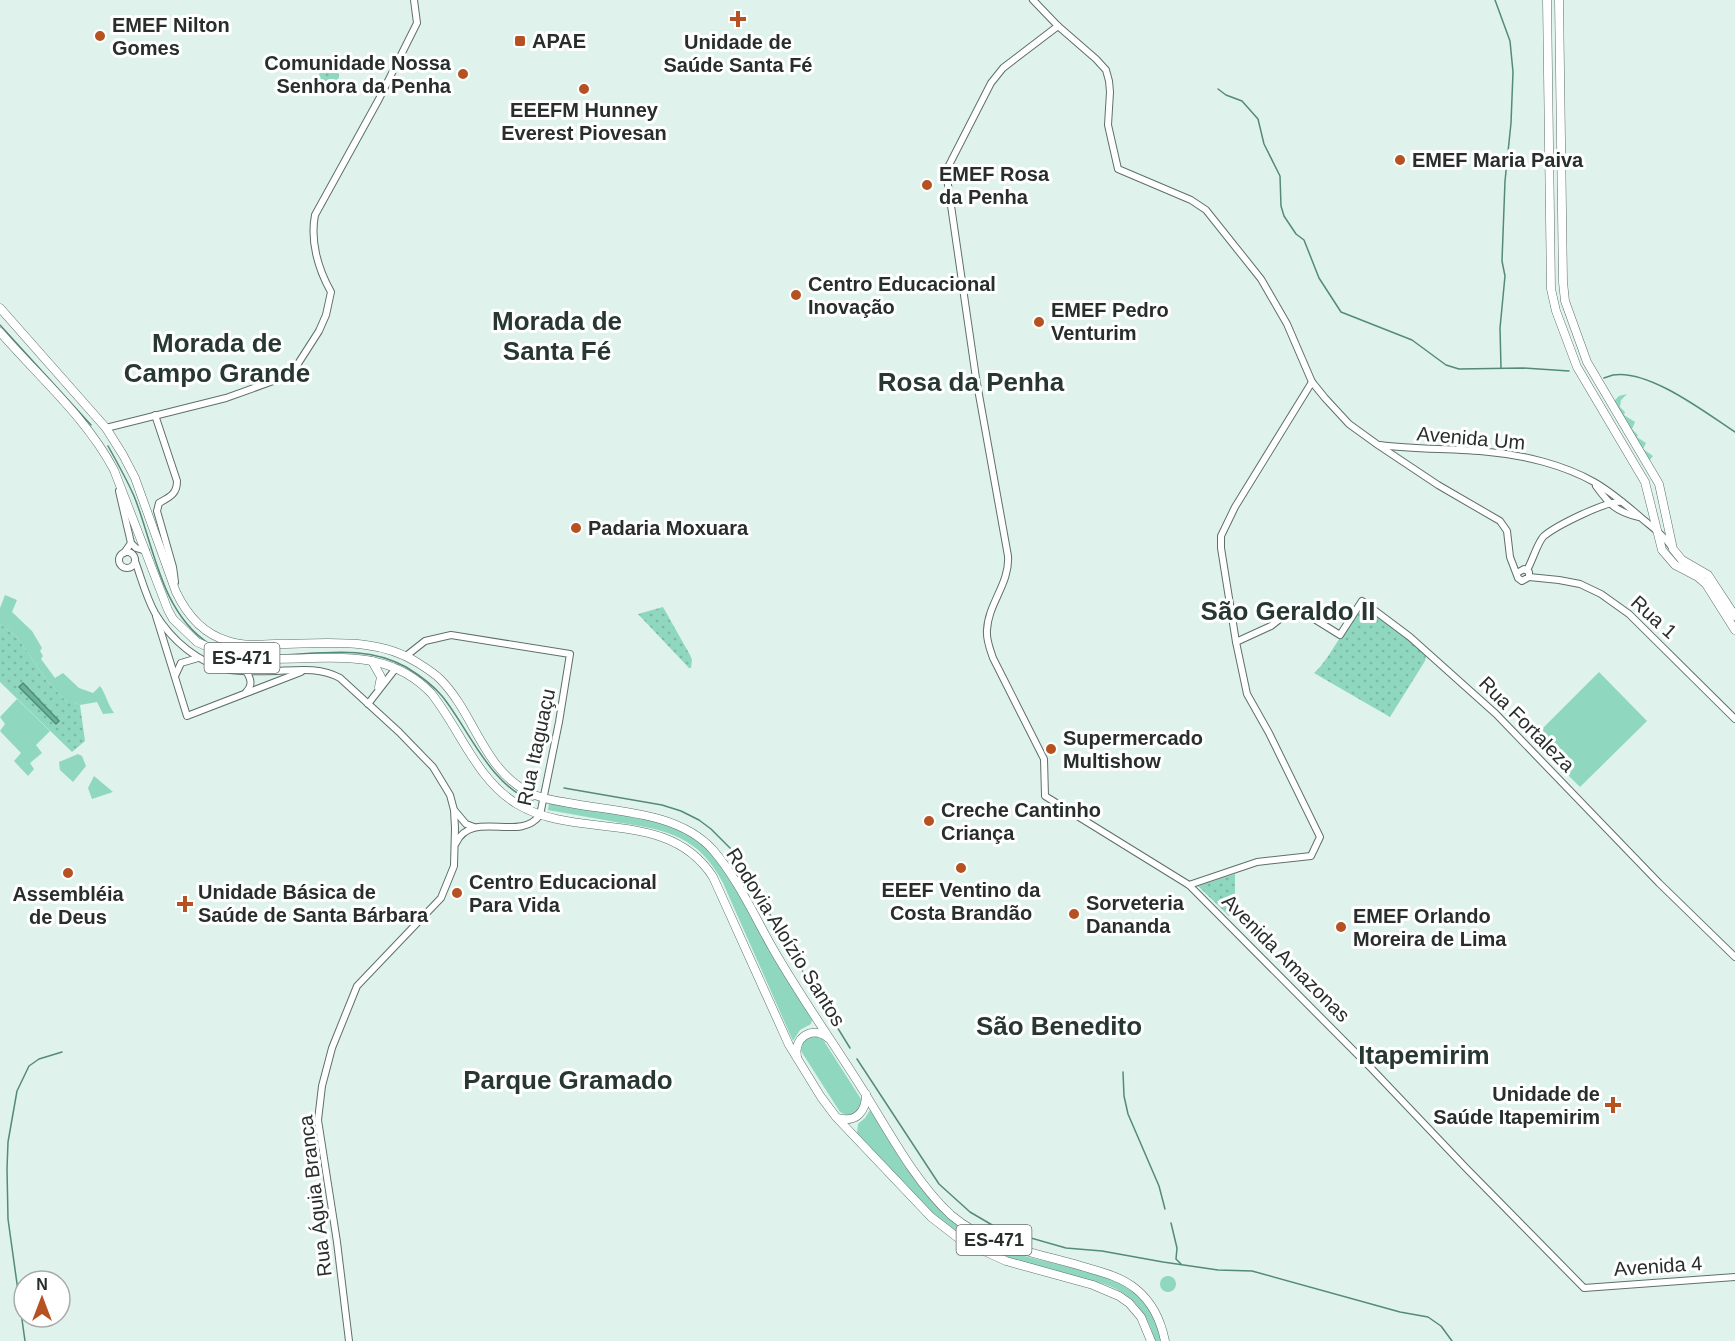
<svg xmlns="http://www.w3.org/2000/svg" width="1735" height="1341" font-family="Arial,sans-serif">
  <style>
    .grass { fill: #8fd7bf }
    .park { fill: url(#park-dots) }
    .water { fill: #67b29b; stroke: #548a7a; stroke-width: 1.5 }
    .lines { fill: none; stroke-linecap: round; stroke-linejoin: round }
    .stream { stroke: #548a7a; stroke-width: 1.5 }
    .minor-casing { stroke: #5e7069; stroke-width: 8 }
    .major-casing { stroke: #5e7069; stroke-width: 9 }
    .minor { stroke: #fff; stroke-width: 6 }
    .major { stroke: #fff; stroke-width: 8 }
    .poi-dot { fill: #b65122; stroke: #fff; stroke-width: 2 }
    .labels { text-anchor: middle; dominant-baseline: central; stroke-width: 6; stroke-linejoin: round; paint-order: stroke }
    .shield { fill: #fff; stroke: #686d6b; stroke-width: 1.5 }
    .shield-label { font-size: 18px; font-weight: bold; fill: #272e2c }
    .poi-label { font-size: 20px; font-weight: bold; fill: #272e2c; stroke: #fff; text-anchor: start }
    .street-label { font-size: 20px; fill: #272e2c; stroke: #fff }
    .district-label { font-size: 26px; font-weight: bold; fill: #273732; stroke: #fff }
  </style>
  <defs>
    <pattern id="park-dots" width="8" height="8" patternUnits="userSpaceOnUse" patternTransform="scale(1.5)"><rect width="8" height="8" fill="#8fd7bf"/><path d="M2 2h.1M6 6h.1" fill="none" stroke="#7bb9a4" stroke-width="1.8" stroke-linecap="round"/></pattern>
  </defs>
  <rect width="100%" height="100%" fill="#dff3ec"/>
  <g class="grass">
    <polygon points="1627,394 1621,400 1620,407 1625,412 1624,415 1635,422 1632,429 1638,435 1637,437 1646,443 1643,449 1653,456 1649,461 1614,401 1619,396"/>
    <path d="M5 595 17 600 12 612 32 631 42 648 40 651 43 656 41 659 55 678 63 673 79 688 93 693 100 686C106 694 107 703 114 713L103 714 97 702 80 705 74 702H67L47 681 17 637 0 624V608Z"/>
    <polygon points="1599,672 1647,721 1580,787 1532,739"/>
    <polygon points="17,699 50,731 36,745 42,753 30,763 34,769 28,776 14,761 21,753 0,731 5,724 0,717"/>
    <polygon points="78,754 82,756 86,766 73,782 60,770 59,762"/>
    <polygon points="94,776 113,792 92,799 88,788"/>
    <path d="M549 803 657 821 682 830 706 846 725 869 812 1020 811 1024 800 1030 793 1041 723 883C699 837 668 830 621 823 597 819 572 814 548 810Z"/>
    <polygon points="816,1035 822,1038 861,1099 861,1105 857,1113 848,1116 840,1112 801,1051 800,1046 804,1039"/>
    <path d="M870 1110C897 1153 922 1202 966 1231 997 1252 1033 1258 1069 1267 1094 1273 1121 1278 1140 1297 1152 1310 1157 1325 1163 1341H1155C1150 1321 1140 1304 1123 1293 1108 1283 1089 1280 1071 1276 1038 1267 1002 1261 972 1244 928 1219 891 1170 857 1133L858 1124 865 1118Z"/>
    <circle cx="1168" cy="1284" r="8"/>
  </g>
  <g class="park">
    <circle cx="329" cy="76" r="10"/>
    <polygon points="663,607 690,655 692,660 691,668 689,668 638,614"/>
    <path d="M1367 608 1391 623 1426 655 1425 661 1390 717 1314 673C1331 659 1350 613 1367 608Z"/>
    <polygon points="0,624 17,637 47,681 67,702 74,702 80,705 85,741 72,752 0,682"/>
    <polygon points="1235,874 1235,915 1229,916 1198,886"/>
  </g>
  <polygon class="water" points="23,683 59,721 56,724 19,687"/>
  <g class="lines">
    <g class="stream">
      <polyline points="1495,0 1510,41 1513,72 1511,123 1505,181 1502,261 1505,276 1500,328 1501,368"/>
      <polyline points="1218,89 1226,95 1242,101 1258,119 1264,144 1280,176 1281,206 1284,216 1296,234 1304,240 1319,278 1341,312 1412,340 1446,365 1459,369 1523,368 1569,371"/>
      <polyline points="0,325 91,425"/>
      <path d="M1604 378C1607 377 1610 376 1613 375 1649 369 1706 413 1735 432"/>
      <path d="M108 446C117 462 126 478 134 496 154 545 160 611 208 643"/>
      <path d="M223 650C282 667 350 635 406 667 419 675 432 684 442 696 469 729 490 786 533 801"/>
      <polyline points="564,788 662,805 681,811 699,820 711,829 734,852 802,970 850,1048"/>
      <polyline points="857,1059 939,1184 970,1212 999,1229 1066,1248 1102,1251 1163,1262 1218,1270 1252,1271 1400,1312 1428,1317 1441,1326 1452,1341"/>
      <polyline points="1123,1072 1124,1096 1128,1114 1159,1186 1165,1209"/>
      <polyline points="1171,1223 1177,1248 1176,1259 1181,1264"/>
      <polyline points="25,1341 8,1219 7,1169 8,1142 17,1091 29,1066 39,1059 62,1052"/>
    </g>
    <g class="minor-casing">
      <g id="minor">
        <polyline points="1033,0 1058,26 1096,59 1106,70 1109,81 1110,92 1108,125 1118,169 1191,200 1206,210 1261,279 1287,324 1312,382 1325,398 1349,424 1378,445 1438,485 1500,521 1507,531 1510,557 1518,578 1522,581 1529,577 1529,572 1524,569 1517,573"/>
        <path d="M1058 26 1003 68 991 83 946 171 976 378 1008 556C1010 583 988 604 987 630 986 640 990 649 993 658L1044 759 1045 796 1189 885 1370 1067 1466 1168 1584 1288 1735 1277"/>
        <path d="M155 415 177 481C177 494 170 497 159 503L157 511 173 567 175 582"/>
        <path d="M106 428 226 398 276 380 294 370 319 331 326 315 331 292C318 269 310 241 315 215L379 99 417 23 414 0"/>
        <path d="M1380 445C1416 450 1453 448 1489 452 1524 455 1564 465 1594 482 1610 491 1624 503 1638 515 1650 526 1661 532 1671 546"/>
        <path d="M1596 486C1609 504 1616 512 1639 517"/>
        <polyline points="119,491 131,543 124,553"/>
        <polyline points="131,543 136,548 146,551"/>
        <circle cx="127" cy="560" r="8"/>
        <path d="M135 561C141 577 146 597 155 613 171 640 199 664 230 670 246 672 261 671 277 671 298 670 320 667 340 678L399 732 433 767 450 795 454 810 455 828 454 866 441 898 357 986 332 1048 322 1086 318 1120 337 1242 349 1341"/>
        <path d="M1527 570C1532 562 1538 541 1544 536 1556 526 1607 500 1622 502"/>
        <polyline points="1529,577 1559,580 1580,584 1601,594 1629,614 1735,719"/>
        <polyline points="156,616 187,716 301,672"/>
        <polyline points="1236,642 1271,626 1295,607 1340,635 1362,601 1410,637 1496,714 1659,883 1735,957"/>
        <path d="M406 656 425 641 451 635 570 654 559 722 540 815C520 843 472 809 456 843"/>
        <path d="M246 671C251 679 253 685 246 692"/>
        <polyline points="175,676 181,663 198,658"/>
        <polyline points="368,704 396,668"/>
        <polyline points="455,811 466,824 474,827"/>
        <polyline points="1189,885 1257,862 1311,856 1320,837 1269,733 1247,694 1236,642 1221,548 1221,536 1235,507 1312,382"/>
      </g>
    </g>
    <g class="major-casing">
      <g id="major">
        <polyline points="1547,0 1551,289 1556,311 1577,367 1645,482 1662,550 1675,565 1698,577 1706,584 1735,630"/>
        <polyline points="1559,0 1563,282 1565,301 1587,362 1659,484 1673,549 1682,560 1708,575 1735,616"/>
        <path d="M0 308 106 428 123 455 135 478 176 592C187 615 203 634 228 641 243 646 259 645 275 644 323 644 376 636 418 663 426 668 434 673 440 679 475 714 483 770 530 793 542 799 556 801 569 803 617 812 679 812 713 850 737 878 754 915 772 947 801 998 835 1045 866 1095 890 1134 917 1184 951 1215 987 1246 1037 1253 1081 1266 1101 1272 1120 1276 1136 1289 1152 1302 1161 1321 1165 1341"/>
        <path d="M0 332C38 376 86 417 114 470L168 610 173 619 197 642 230 657 245 659C267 659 288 659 310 658 356 657 396 657 431 693 460 729 476 779 517 804 578 841 668 807 713 877L789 1045 821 1097 836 1117 931 1217 962 1241 1006 1261 1093 1285 1119 1296 1129 1303 1141 1317 1151 1341"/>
        <polyline points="372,661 381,677 379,687"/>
        <path d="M797 1057C793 1038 812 1025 828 1038"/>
        <path d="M838 1118C856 1123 866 1112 866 1094"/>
      </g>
    </g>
    <use href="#minor" class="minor"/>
    <use href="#major" class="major"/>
  </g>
  <g class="poi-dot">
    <path d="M735 10h6v6h6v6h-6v6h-6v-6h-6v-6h6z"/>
    <circle cx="100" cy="36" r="6"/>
    <rect x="514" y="35" width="12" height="12" rx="3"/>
    <circle cx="463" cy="74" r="6"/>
    <circle cx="584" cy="89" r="6"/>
    <circle cx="1400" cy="160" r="6"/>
    <circle cx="927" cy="185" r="6"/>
    <circle cx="796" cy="295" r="6"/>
    <circle cx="1039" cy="322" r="6"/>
    <circle cx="576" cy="528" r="6"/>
    <circle cx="1051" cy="749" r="6"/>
    <circle cx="929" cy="821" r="6"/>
    <circle cx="961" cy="868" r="6"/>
    <circle cx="68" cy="873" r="6"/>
    <circle cx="457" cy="893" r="6"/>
    <path d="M182 895h6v6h6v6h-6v6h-6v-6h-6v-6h6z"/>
    <circle cx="1074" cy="914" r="6"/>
    <circle cx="1341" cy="927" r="6"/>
    <path d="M1610 1096h6v6h6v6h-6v6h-6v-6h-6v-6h6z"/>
  </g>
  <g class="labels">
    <g class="shield">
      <rect x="204.5" y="643" width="75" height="30" rx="4.5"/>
      <rect x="956.5" y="1225" width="75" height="30" rx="4.5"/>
    </g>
    <g class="shield-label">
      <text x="242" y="658">ES-471</text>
      <text x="994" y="1240">ES-471</text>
    </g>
    <g class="poi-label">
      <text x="112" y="25">EMEF Nilton<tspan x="112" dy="23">Gomes</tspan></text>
      <text x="532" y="41">APAE</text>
      <text x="738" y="42" text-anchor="middle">Unidade de<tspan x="738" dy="23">Saúde Santa Fé</tspan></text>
      <text x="451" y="63" text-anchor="end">Comunidade Nossa<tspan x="451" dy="23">Senhora da Penha</tspan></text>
      <text x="584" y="110" text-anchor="middle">EEEFM Hunney<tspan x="584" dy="23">Everest Piovesan</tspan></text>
      <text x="1412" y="160">EMEF Maria Paiva</text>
      <text x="939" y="174">EMEF Rosa<tspan x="939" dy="23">da Penha</tspan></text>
      <text x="808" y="284">Centro Educacional<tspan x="808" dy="23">Inovação</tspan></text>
      <text x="1051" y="310">EMEF Pedro<tspan x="1051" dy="23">Venturim</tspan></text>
      <text x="588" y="528">Padaria Moxuara</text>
      <text x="1063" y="738">Supermercado<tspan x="1063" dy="23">Multishow</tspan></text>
      <text x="941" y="810">Creche Cantinho<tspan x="941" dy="23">Criança</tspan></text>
      <text x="469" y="882">Centro Educacional<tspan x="469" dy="23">Para Vida</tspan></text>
      <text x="961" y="890" text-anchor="middle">EEEF Ventino da<tspan x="961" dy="23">Costa Brandão</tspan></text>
      <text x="198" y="892">Unidade Básica de<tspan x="198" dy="23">Saúde de Santa Bárbara</tspan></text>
      <text x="68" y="894" text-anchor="middle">Assembléia<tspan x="68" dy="23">de Deus</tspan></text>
      <text x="1086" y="903">Sorveteria<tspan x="1086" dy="23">Dananda</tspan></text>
      <text x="1353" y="916">EMEF Orlando<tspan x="1353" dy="23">Moreira de Lima</tspan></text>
      <text x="1600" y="1094" text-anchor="end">Unidade de<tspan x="1600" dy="23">Saúde Itapemirim</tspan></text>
    </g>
    <g class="street-label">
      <text transform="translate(1471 438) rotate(5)">Avenida Um</text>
      <text transform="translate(1654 617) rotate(42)">Rua 1</text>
      <text transform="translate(1527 724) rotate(45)">Rua Fortaleza</text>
      <text transform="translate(536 747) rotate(-78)">Rua Itaguaçu</text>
      <text transform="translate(786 937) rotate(58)">Rodovia Aloízio Santos</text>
      <text transform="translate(1286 958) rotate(45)">Avenida Amazonas</text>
      <text transform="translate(315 1196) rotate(-97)">Rua Águia Branca</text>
      <text transform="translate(1658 1266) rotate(-4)">Avenida 4</text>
    </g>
    <g class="district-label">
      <text x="557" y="321">Morada de<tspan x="557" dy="30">Santa Fé</tspan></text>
      <text x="217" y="343">Morada de<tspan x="217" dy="30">Campo Grande</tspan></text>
      <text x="971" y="382">Rosa da Penha</text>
      <text x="1288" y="611">São Geraldo II</text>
      <text x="1059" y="1026">São Benedito</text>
      <text x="1424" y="1055">Itapemirim</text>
      <text x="568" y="1080">Parque Gramado</text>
    </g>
  </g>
  <g transform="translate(42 1299)"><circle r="28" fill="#ffffff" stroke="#a9abab" stroke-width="1.5"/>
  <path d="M0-4.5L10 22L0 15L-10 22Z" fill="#b65122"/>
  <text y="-9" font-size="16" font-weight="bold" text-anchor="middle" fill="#272e2c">N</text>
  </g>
</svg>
